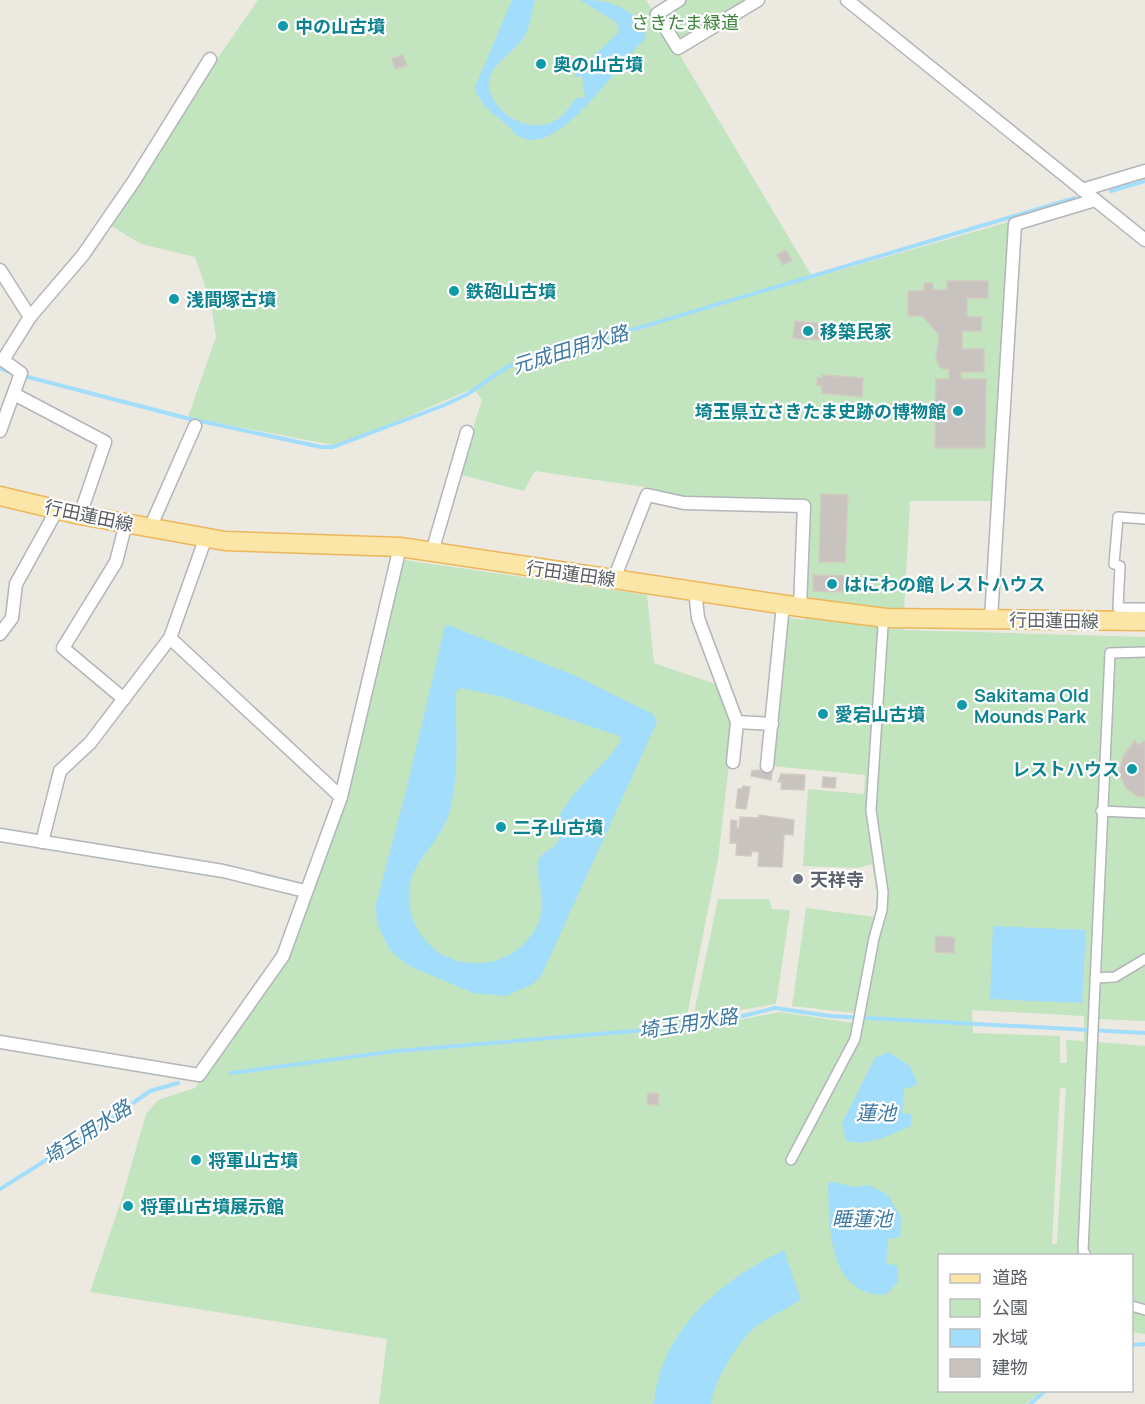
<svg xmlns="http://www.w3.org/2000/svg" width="1145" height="1404" font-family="Manrope,'Noto Sans JP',sans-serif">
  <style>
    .green { fill: #c2e4be; fill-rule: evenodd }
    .water { fill: #a2ddfc; fill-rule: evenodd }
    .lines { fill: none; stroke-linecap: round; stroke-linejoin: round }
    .stream { stroke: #a2ddfc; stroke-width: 4 }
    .building { fill: #c8c3bf; stroke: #d1cac0; stroke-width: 1.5 }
    .pedestrian-casing { stroke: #b2b5b9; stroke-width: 12 }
    .minor-casing { stroke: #b2b5b9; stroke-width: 15 }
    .primary-casing { stroke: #ecb65b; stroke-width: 21 }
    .pedestrian { stroke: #fff; stroke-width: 9 }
    .minor { stroke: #fff; stroke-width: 12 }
    .primary { stroke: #fce6a7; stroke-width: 18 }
    .culture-dot { fill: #0f9aa8; stroke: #fff; stroke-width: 2 }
    .worship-dot { fill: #6b7280; stroke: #fff; stroke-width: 2 }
    .labels { text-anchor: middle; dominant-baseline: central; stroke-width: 4.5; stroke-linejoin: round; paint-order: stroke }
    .park-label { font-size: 18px; fill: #3b8338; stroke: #fff }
    .culture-label { font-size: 18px; font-weight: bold; fill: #0d838f; stroke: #fff; text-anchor: start }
    .street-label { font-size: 18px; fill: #5a5e62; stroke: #fff }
    .worship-label { font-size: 18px; font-weight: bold; fill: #5b616d; stroke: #fff; text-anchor: start }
    .water-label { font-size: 20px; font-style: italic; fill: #3e7aa4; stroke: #fff }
  </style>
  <rect width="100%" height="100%" fill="#ece9e1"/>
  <g class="green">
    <path d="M258 0H646L653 11 672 0H762L678 52 813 278 1008 222 1004 352 994 501H910L903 630 1145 637V1021L1098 1019 1097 1042 1145 1046V1334L1132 1332V1256H940V1390L1041 1391 1026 1404H379L387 1339 90 1292 121 1201 146 1114 158 1100 195 1088 286 960 346 797 399 569 404 560 647 595 654 663 718 685 733 725 730 756 718 859 686 1021 687 1030 780 1012 853 1023 854 1013 792 1006 806 908 875 917 877 895 872 864 857 868 803 866 808 789 864 794 865 775 772 766 788 618 805 620 811 502 682 499 644 487 535 471 524 491 458 474 482 400 474 388 372 432 333 445 188 417 216 337 211 303 195 257 141 244 108 224 162 138ZM972 1010 1084 1016V1041L1066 1040 1067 1063H1060V1036L973 1033ZM1060 1088H1066L1057 1243 1052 1245Z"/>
    <polygon points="718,899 769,899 772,909 790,910 776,1004 693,1018"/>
  </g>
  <g class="water">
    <path d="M512 0H535C532 12 530 30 522 40 511 55 482 69 490 92 499 118 534 135 558 119 566 113 571 105 576 98L585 97 582 76 575 77V74L619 32 616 22 580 0C609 0 626 5 646 28L645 39C619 61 560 158 520 137 515 135 511 129 507 125 494 114 478 104 475 87Z"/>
    <path d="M448 625 576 676 653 714 657 722 541 976 533 984 506 996 473 993 407 965 390 950 377 924 376 904 406 791 445 626ZM461 688 503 697 619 736 621 741C604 766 578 785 562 811 556 821 563 830 558 841 553 851 539 851 538 864 537 877 542 891 542 904 542 937 508 964 478 963 459 963 442 958 429 944 413 928 407 908 410 886 412 863 438 843 447 819 461 780 455 732 456 692Z"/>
    <polygon points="993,926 1086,930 1082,1003 990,999"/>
    <path d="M889 1052 910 1066 917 1083 914 1086 904 1089 902 1113 911 1114V1126C894 1133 863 1149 846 1140L842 1123 875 1058Z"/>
    <path d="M834 1182 854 1187 868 1185 887 1194 901 1217 900 1237 888 1239 886 1263 897 1266 898 1282 885 1295C826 1294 830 1226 828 1183Z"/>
    <path d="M784 1250 801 1300C785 1310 765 1318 752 1330 734 1348 715 1379 711 1404H654C660 1330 722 1279 784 1250Z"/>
  </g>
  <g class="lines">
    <g class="stream">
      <polyline points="1111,191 1145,181"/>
      <polyline points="0,368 14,374"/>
      <polyline points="24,376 186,418 321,447 333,447 442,406 468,394 507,367 1075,198"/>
      <polyline points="231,1073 396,1051 670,1028 718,1022 775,1008 830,1016 1145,1033"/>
      <polyline points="0,1189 104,1124 150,1091 178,1083"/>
      <polyline points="1132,1345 1145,1344"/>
      <polyline points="1030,1404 1046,1390"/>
    </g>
  </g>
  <g class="building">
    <polygon points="403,55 407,65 395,69 392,59"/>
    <polygon points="786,250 792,260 783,265 777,255"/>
    <polygon points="947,281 988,281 988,298 967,298 967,317 982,317 981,331 962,331 962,349 984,349 984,372 961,372 961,379 986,379 985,448 935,448 936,379 949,379 949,369 941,368 936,359 939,335 923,316 908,316 908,291 924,291 924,283 933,283 933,290 947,290"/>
    <polygon points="795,321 823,324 822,340 793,338"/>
    <polygon points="822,375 863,378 862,397 822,393 822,385 817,385 817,378 822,378"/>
    <polygon points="821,494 848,495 845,562 819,562"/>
    <polygon points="813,575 851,576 850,592 813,591"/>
    <polygon points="1135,740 1138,745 1145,741 1145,797 1137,796 1126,788 1119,773 1123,757"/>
    <polygon points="758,770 772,771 771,780 751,776 752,771"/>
    <polygon points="781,774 805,775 804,790 781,789 782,782 778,782"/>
    <polygon points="823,777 836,778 835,788 822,787"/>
    <polygon points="743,786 750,787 746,809 736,808 738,789 742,789"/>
    <polygon points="759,815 794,820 793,835 784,834 782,867 758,866 759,852 752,851 751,856 736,855 737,843 730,843 731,820 737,821 736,828 739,828 740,817 759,818"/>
    <polygon points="936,936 955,938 954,953 935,952"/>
    <polygon points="648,1093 659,1094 658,1105 647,1104"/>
  </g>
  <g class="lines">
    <g class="pedestrian-casing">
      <g id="pedestrian">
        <polyline points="1145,519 1118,517 1114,564 1120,566 1118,608 1145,608"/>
        <polyline points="1101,811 1145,813"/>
        <polyline points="1095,978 1115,977 1145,959"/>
        <polyline points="791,1160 855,1039 874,938 882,910 883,892 871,810 883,626"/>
        <polyline points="1086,1256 1083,1250 1110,653 1145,652"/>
        <polyline points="1132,1306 1145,1310"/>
      </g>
    </g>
    <g class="minor-casing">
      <g id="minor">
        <polyline points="679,0 657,14 678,48 758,0"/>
        <polyline points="847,0 1145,240"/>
        <polyline points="1082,190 1145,171"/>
        <polyline points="0,270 30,317 3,360 0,359"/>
        <polyline points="30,317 83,255 134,181 210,59"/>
        <polyline points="14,394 105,442 80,515"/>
        <polyline points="0,431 21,373 3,360"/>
        <polyline points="150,528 195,426"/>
        <polyline points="432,552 467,432"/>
        <polyline points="614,579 647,495 684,503 804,506 800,607"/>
        <polyline points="695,590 698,618 737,722 733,762"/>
        <polyline points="991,619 1015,224 1095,200"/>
        <polyline points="0,634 12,618 16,584 58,508"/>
        <polyline points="170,638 341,797"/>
        <polyline points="124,699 63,648 116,562 126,523"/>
        <polyline points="737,722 772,724"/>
        <polyline points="767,766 783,605"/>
        <polyline points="0,835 223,871 305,891"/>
        <polyline points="42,842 60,771 90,743 170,638 206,537"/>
        <polyline points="0,1042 199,1075 283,956 341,797 400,547"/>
      </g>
    </g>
    <g class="primary-casing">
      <polyline id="primary" points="0,496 80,515 225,541 400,547 800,607 886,618 1145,621"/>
    </g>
    <use href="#pedestrian" class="pedestrian"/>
    <use href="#minor" class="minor"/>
    <use href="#primary" class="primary"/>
  </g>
  <g class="culture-dot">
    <circle cx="283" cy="26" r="6"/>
    <circle cx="541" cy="64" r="6"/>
    <circle cx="454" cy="291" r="6"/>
    <circle cx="174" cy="299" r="6"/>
    <circle cx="808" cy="331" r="6"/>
    <circle cx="958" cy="411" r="6"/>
    <circle cx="832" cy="584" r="6"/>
    <circle cx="962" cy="705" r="6"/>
    <circle cx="823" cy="714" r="6"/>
    <circle cx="1132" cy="769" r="6"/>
    <circle cx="501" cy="827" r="6"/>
    <circle cx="196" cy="1160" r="6"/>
    <circle cx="128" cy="1206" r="6"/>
  </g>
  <circle class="worship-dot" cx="798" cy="879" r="6"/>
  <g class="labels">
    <g class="park-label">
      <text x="685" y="22">さきたま緑道</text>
    </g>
    <g class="culture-label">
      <text x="295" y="26">中の山古墳</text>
      <text x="553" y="64">奥の山古墳</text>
      <text x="466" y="291">鉄砲山古墳</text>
      <text x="186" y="299">浅間塚古墳</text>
      <text x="820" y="331">移築民家</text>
      <text x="946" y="411" text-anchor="end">埼玉県立さきたま史跡の博物館</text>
      <text x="844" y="584">はにわの館 レストハウス</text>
      <text x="974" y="695">Sakitama Old<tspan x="974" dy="21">Mounds Park</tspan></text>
      <text x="835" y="714">愛宕山古墳</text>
      <text x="1120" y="769" text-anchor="end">レストハウス</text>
      <text x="513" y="827">二子山古墳</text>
      <text x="208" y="1160">将軍山古墳</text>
      <text x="140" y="1206">将軍山古墳展示館</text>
    </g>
    <g class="street-label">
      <text transform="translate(89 515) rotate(12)">行田蓮田線</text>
      <text transform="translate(571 573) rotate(8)">行田蓮田線</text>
      <text transform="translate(1054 620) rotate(1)">行田蓮田線</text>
    </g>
    <g class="worship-label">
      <text x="810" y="879">天祥寺</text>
    </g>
    <g class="water-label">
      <text transform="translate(570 349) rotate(-17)">元成田用水路</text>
      <text transform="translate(688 1023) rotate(-9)">埼玉用水路</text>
      <text x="876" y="1112">蓮池</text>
      <text transform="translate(87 1132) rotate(-33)">埼玉用水路</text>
      <text x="862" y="1218">睡蓮池</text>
    </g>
  </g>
  <rect x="938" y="1254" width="195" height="138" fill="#ffffff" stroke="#bdbfc0" stroke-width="1.5"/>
  <rect x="950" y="1274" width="30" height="9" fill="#fce6a7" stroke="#bdbfc0" stroke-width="1.5"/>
  <text x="992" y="1284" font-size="18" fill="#5a5e62">道路</text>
  <rect x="950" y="1299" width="30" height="18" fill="#c2e4be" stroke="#bdbfc0" stroke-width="1.5"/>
  <text x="992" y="1314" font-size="18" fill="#5a5e62">公園</text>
  <rect x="950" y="1329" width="30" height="18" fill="#a2ddfc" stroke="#bdbfc0" stroke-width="1.5"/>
  <text x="992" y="1344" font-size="18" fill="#5a5e62">水域</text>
  <rect x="950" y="1359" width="30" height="18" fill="#c8c3bf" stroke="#bdbfc0" stroke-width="1.5"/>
  <text x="992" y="1374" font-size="18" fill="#5a5e62">建物</text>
</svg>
